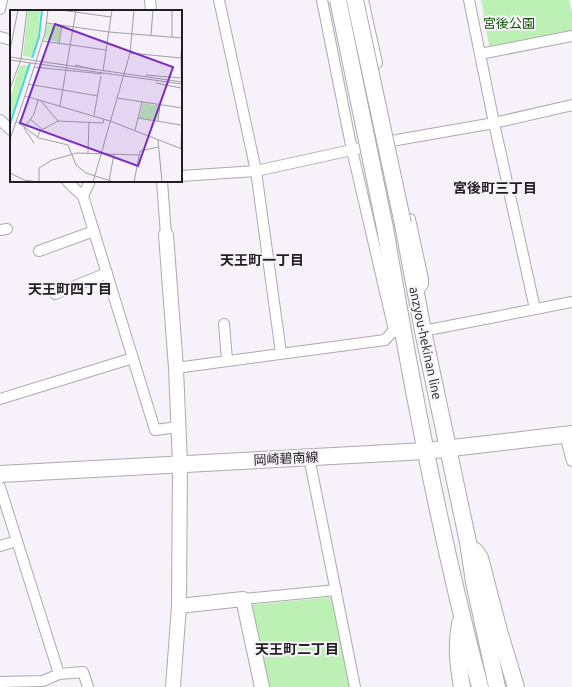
<svg xmlns="http://www.w3.org/2000/svg" width="572" height="687" font-family="Ubuntu,'Noto Sans JP',sans-serif">
  <style>
    .green { fill: #bcf0b4 }
    .lines { fill: none; stroke-linecap: round; stroke-linejoin: round }
    .street-casing { stroke: #ada9b0; stroke-width: 12 }
    .secondary-casing { stroke: #ada9b0; stroke-width: 16 }
    .primary-casing { stroke: #ada9b0; stroke-width: 18 }
    .street { stroke: #fff; stroke-width: 10 }
    .secondary { stroke: #fff; stroke-width: 14 }
    .primary { stroke: #fff; stroke-width: 16 }
    .primary-bridge-casing { stroke: #ada9b0; stroke-width: 18; stroke-linecap: butt }
    .primary-bridge { stroke: #fff; stroke-width: 16 }
    .labels { text-anchor: middle; dominant-baseline: central; stroke-width: 4; stroke-linejoin: round; paint-order: stroke }
    .park-label { font-size: 13px; fill: #105304; stroke: #f7f2fa }
    .street-label { font-size: 13px; fill: #211f22; stroke: #f7f2fa }
    .neighbourhood-label { font-size: 14px; font-weight: bold; fill: #211f22; stroke: #f7f2fa }
    .inset-river { fill: none; stroke: #3ddae1; stroke-width: 2 }
    .inset-road { fill: none; stroke: #a19ea4; stroke-width: 1 }
    .view { fill: #7b2cbf; fill-opacity: 0.15; stroke: #7b2cbf; stroke-width: 2 }
    .inset-edge { fill: none; stroke: #211f22; stroke-width: 2 }
  </style>
  <rect width="100%" height="100%" fill="#f7f2fa"/>
  <g class="green">
    <polygon points="481,0 569,0 572,13 572,34 490,51"/>
    <polygon points="332,597 350,687 267,687 250,605"/>
  </g>
  <g class="lines">
    <g class="street-casing">
      <g id="street">
        <polyline points="150,0 151,11"/>
        <polyline points="219,0 256,171 281,353"/>
        <polyline points="322,0 352,150 394,330 404,337"/>
        <polyline points="363,0 377,63"/>
        <polyline points="469,0 494,123 535,309"/>
        <polyline points="0,9 2,0"/>
        <polyline points="0,37 11,40"/>
        <polyline points="480,54 572,36"/>
        <polyline points="0,120 11,130"/>
        <polyline points="181,176 256,171 397,140 494,123 572,105"/>
        <polyline points="67,181 76,190 83,196"/>
        <polyline points="90,181 83,196 155,430 178,427"/>
        <polyline points="162,181 166,235"/>
        <polyline points="410,219 423,279 423,284 416,295"/>
        <polyline points="0,230 7,229"/>
        <polyline points="39,251 94,231"/>
        <polyline points="55,294 107,273"/>
        <polyline points="224,324 227,360"/>
        <polyline points="423,331 572,302"/>
        <polyline points="176,368 385,340 394,330"/>
        <polyline points="0,399 133,358"/>
        <polyline points="565,435 572,461"/>
        <polyline points="309,457 355,687"/>
        <polyline points="0,487 59,674"/>
        <polyline points="0,546 17,541"/>
        <polyline points="243,599 336,590"/>
        <polyline points="0,682 43,681 59,674 83,672 88,687"/>
      </g>
    </g>
    <g class="secondary-casing">
      <g id="secondary">
        <polyline points="166,235 176,368 180,464 179,606 173,687"/>
        <polyline points="179,606 243,599 262,687"/>
      </g>
    </g>
    <g class="primary-casing">
      <g id="primary">
        <polyline points="403,224 423,331 468,542 474,582 497,687"/>
        <path d="M385 228C411 382 440 536 480 687"/>
        <polyline points="0,474 426,451 572,434"/>
        <polyline points="475,551 480,558 499,631 516,687"/>
        <path d="M460 623C456 646 458 665 462 687"/>
      </g>
    </g>
    <use href="#street" class="street"/>
    <use href="#secondary" class="secondary"/>
    <use href="#primary" class="primary"/>
    <g class="primary-bridge-casing">
      <g id="primary-bridge">
        <polyline points="338,0 385,228"/>
        <polyline points="355,0 403,224"/>
      </g>
    </g>
    <use href="#primary-bridge" class="primary-bridge"/>
  </g>
  <g class="labels">
    <g class="park-label">
      <text x="509" y="23">宮後公園</text>
    </g>
    <g class="street-label">
      <text transform="translate(426 343) rotate(78)">anzyou-hekinan line</text>
      <text transform="translate(286 458) rotate(-3)">岡崎碧南線</text>
    </g>
    <g class="neighbourhood-label">
      <text x="495" y="188">宮後町三丁目</text>
      <text x="262" y="260">天王町一丁目</text>
      <text x="70" y="289">天王町四丁目</text>
      <text x="297" y="649">天王町二丁目</text>
    </g>
  </g>
  <g transform="translate(10 10)">
    <rect width="172" height="172" fill="#f7f2fa"/>
    <path d="M18 0H30L28 27 21 47 13 46ZM37 14 51 16 49 32 34 29ZM12 55 19 56 0 109V89L9 57ZM133 93 150 96 148 110 129 108Z" fill="#bcf0b4"/>
    <path class="inset-river" d="M22 48 29 27 32 0M0 114 20 53"/>
    <path class="inset-road" d="M38 0 35 23 15 86 100 111 172 139M51 0 101 7M162 0V27M36 13 99 22 172 28M141 25 143 0M33 31 96 40M49 34 52 15M0 40 8 0M120 43 171 48 172 26M0 47 172 72M171 48 172 98M0 50 172 74M65 55 86 60M24 57 93 64M93 61 102 0M136 65 171 68M146 73 171 78M18 74 88 86M0 79 11 49 17 0M107 88 172 98 171 139M30 90 48 111 93 113 94 109M50 96 66 0M84 105 91 66M128 108 132 92M20 109 32 119M6 111 29 128 58 135 66 155 76 163 104 172M148 111 150 95M125 120 128 108 171 115M27 128 30 121 48 111M0 129 15 86M148 130 152 172M24 133 14 118 24 104 28 90M78 143 79 112M0 163 14 170 29 172M99 171 104 144M29 172V158L42 150 67 143 129 145M83 172 120 43 124 0M124 172 130 141 148 137"/>
    <path class="view" d="M45 14 163 57 128 156 10 113Z"/>
    <rect width="172" height="172" class="inset-edge"/>
  </g>
</svg>
